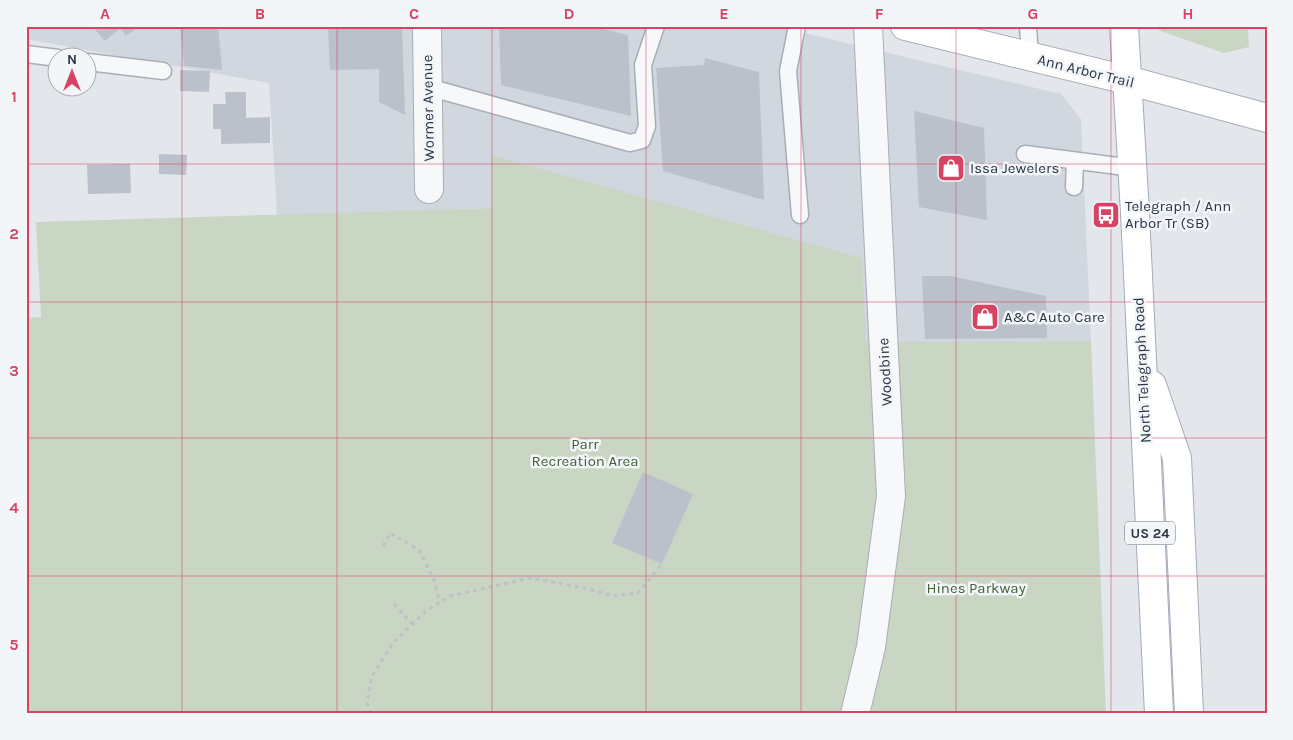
<svg xmlns="http://www.w3.org/2000/svg" width="1293" height="740" font-family="Karla,sans-serif">
  <style>
    .built { fill: #d1d7de }
    .green { fill: #cad6c4 }
    .building { fill: #bac1ca }
    .lines { fill: none; stroke-linecap: round; stroke-linejoin: round }
    .lane-casing { stroke: #a8aeb7; stroke-width: 19 }
    .street-casing { stroke: #a8aeb7; stroke-width: 30 }
    .secondary-casing { stroke: #a8aeb7; stroke-width: 30 }
    .primary-casing { stroke: #a2acb9; stroke-width: 30 }
    .path { stroke: #bec2c8; stroke-width: 3; stroke-dasharray: 4 4; stroke-linecap: butt }
    .lane { stroke: #f7f8fa; stroke-width: 16 }
    .street { stroke: #f7f8fa; stroke-width: 28 }
    .secondary { stroke: #fff; stroke-width: 28 }
    .primary { stroke: #fff; stroke-width: 28 }
    .grid { fill: none; stroke: #d74363; stroke-width: 1; stroke-opacity: 0.55 }
    .labels { text-anchor: middle; dominant-baseline: central; stroke-width: 5; stroke-linejoin: round; paint-order: stroke }
    .shield { fill: #f3f6f9; stroke: #66707c; stroke-width: 1 }
    .shield-label { font-size: 14px; font-weight: bold; fill: #2a3646 }
    .street-label { font-size: 15px; fill: #2a3646; stroke: #f3f6f9 }
    .poi-label { font-size: 15px; fill: #2a3646; stroke: #f3f6f9; text-anchor: start }
    .park-label { font-size: 15px; fill: #416236; stroke: #f3f6f9 }
    .neatline { fill: none; stroke: #d74363; stroke-width: 2 }
    .grid-label { font-size: 16px; text-anchor: middle; font-weight: bold; fill: #d74363 }
  </style>
  <rect width="100%" height="100%" fill="#e3e7ec"/>
  <polygon class="built" points="26,26 775,26 1061,94 1081,119 1091,341 865,343 491,156 492,208 277,215 269,83 26,39"/>
  <g class="green">
    <polygon points="1158,26 1248,26 1249,47 1224,53 1163,32 1159,30"/>
    <polygon points="491,155 862,258 866,342 1091,341 1106,714 26,714 26,318 41,317 36,222 492,208"/>
  </g>
  <g class="building">
    <polygon points="92,26 139,26 126,36 120,28 105,41"/>
    <polygon points="180,26 218,26 222,70 184,66"/>
    <polygon points="328,26 402,26 405,115 379,102 379,69 330,70"/>
    <polygon points="499,26 592,26 628,35 631,116 501,85"/>
    <polygon points="705,58 759,72 764,200 663,171 656,68 704,65"/>
    <polygon points="180,70 210,71 209,92 180,91"/>
    <polygon points="225,92 246,92 246,118 270,117 270,143 221,144 221,129 213,129 213,104 226,104"/>
    <polygon points="914,111 984,128 987,220 919,207"/>
    <polygon points="159,154 187,155 186,175 159,174"/>
    <polygon points="130,164 131,193 88,194 87,165"/>
    <polygon points="922,276 950,276 1046,296 1047,338 925,339"/>
    <polygon points="643,472 693,494 662,564 612,543"/>
  </g>
  <g class="lines">
    <g class="lane-casing">
      <g id="lane">
        <polyline points="797,26 788,71 800,215"/>
        <polyline points="1028,26 1030,57"/>
        <polyline points="26,54 58,58"/>
        <polyline points="88,62 163,71"/>
        <polyline points="428,87 630,143 642,140 647,126 643,65 656,26"/>
        <polyline points="1025,154 1133,168"/>
        <polyline points="1074,187 1075,162"/>
      </g>
    </g>
    <g class="street-casing">
      <g id="street">
        <polyline points="427,26 429,189"/>
        <polyline points="855,714 871,647 891,496 868,26"/>
      </g>
    </g>
    <g class="secondary-casing">
      <polyline id="secondary" points="905,26 1127,80 1267,118"/>
    </g>
    <g class="primary-casing">
      <g id="primary">
        <polyline points="1124,26 1135,213 1159,714"/>
        <polyline points="1152,385 1177,458 1189,714"/>
      </g>
    </g>
    <g class="path">
      <polyline points="383,546 390,533 419,550 434,580 440,602"/>
      <polyline points="394,604 412,624"/>
      <polyline points="371,714 367,703 372,676 393,643 426,611 450,596 530,578 585,588 614,596 638,593 662,564"/>
    </g>
    <use href="#lane" class="lane"/>
    <use href="#street" class="street"/>
    <use href="#secondary" class="secondary"/>
    <use href="#primary" class="primary"/>
  </g>
  <path class="grid" d="M182 26V714M337 26V714M492 26V714M646 26V714M801 26V714M956 26V714M1111 26V714M26 164H1267M26 302H1267M26 438H1267M26 576H1267"/>
  <defs>
    <g id="shop-square" transform="scale(1.4375)"><rect x="-9" y="-9" width="18" height="18" rx="4" fill="#d74363" stroke="#f3f6f9"/><path d="M-5-2.5h2.3a2.7 3.5 0 0 1 5.4 0H5L5.5 6h-11ZM-1.5-2.5h3a1.5 2.3 0 0 0-3 0Z" fill="#fff"/></g>
    <g id="bus-square" transform="scale(1.4375)"><rect x="-9" y="-9" width="18" height="18" rx="4" fill="#d74363" stroke="#f3f6f9"/><path d="M-5-6H5V4H4V6H2V4H-2V6H-4V4H-5ZM-3.5-4V0h7V-4ZM-3.5 1.2v1.5H-2V1.2ZM2 1.2v1.5H3.5V1.2Z" fill="#fff"/></g>
  </defs>
  <g fill-rule="evenodd">
    <use href="#shop-square" x="951" y="168"/>
    <use href="#bus-square" x="1106" y="215"/>
    <use href="#shop-square" x="985" y="317"/>
  </g>
  <g class="labels">
    <rect class="shield" x="1125" y="521.5" width="50" height="23" rx="4"/>
    <g class="shield-label">
      <text x="1150" y="533">US 24</text>
    </g>
    <g class="street-label">
      <text transform="translate(1086 71) rotate(14)">Ann Arbor Trail</text>
      <text transform="translate(428 108) rotate(-91)">Wormer Avenue</text>
      <text transform="translate(1142 370) rotate(-93)">North Telegraph Road</text>
      <text transform="translate(885 372) rotate(-93)">Woodbine</text>
    </g>
    <g class="poi-label">
      <text x="970" y="168">Issa Jewelers</text>
      <text x="1125" y="206">Telegraph / Ann<tspan x="1125" dy="17">Arbor Tr (SB)</tspan></text>
      <text x="1004" y="317">A&amp;C Auto Care</text>
    </g>
    <g class="park-label">
      <text x="585" y="444">Parr<tspan x="585" dy="17">Recreation Area</tspan></text>
      <text x="976" y="588">Hines Parkway</text>
    </g>
  </g>
  <rect width="1293" height="740" fill="none" stroke="#f3f6f9" stroke-width="55"/>
  <g transform="translate(72 72)"><circle r="24" fill="#f3f6f9" stroke="#a3a9b1"/>
  <path d="M0-4L9 19L0 12L-9 19Z" fill="#d74363"/>
  <text y="-8" font-size="14" font-weight="bold" text-anchor="middle" fill="#2a3646">N</text>
  </g>
  <rect x="28" y="28" width="1238" height="684" class="neatline"/>
  <g class="grid-label">
    <text x="105" y="19">A</text>
    <text x="260" y="19">B</text>
    <text x="414" y="19">C</text>
    <text x="569" y="19">D</text>
    <text x="724" y="19">E</text>
    <text x="879" y="19">F</text>
    <text x="1033" y="19">G</text>
    <text x="1188" y="19">H</text>
    <text x="14" y="102">1</text>
    <text x="14" y="239">2</text>
    <text x="14" y="376">3</text>
    <text x="14" y="513">4</text>
    <text x="14" y="650">5</text>
  </g>
</svg>
